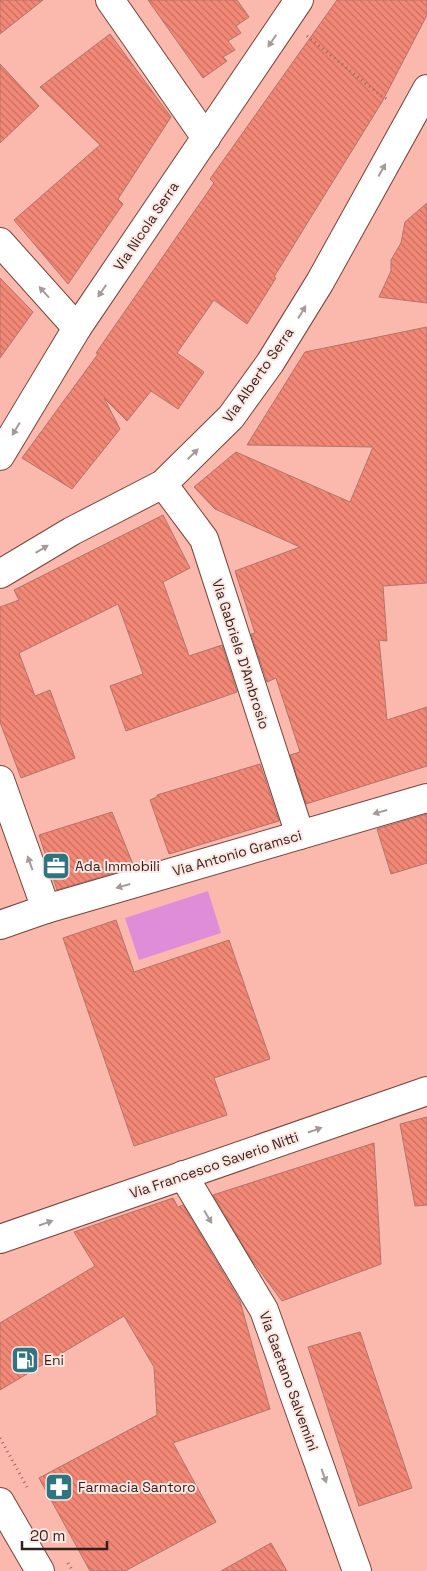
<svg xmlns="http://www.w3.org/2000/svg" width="427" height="1571" font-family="'Space Grotesk',sans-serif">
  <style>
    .pitch { fill: #e08dd9 }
    .building { fill: url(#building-back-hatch); stroke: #b2756a }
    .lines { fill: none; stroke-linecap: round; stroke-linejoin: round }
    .minor-casing { stroke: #7a4239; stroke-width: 30 }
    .path { stroke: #976a62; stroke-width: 3; stroke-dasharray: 1 4; stroke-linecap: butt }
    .minor { stroke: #fff; stroke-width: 28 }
    .oneway { fill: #a59a98 }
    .labels { text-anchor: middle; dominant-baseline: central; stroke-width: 4; stroke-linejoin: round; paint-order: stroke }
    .street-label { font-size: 14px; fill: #371e1a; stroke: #fce7e3 }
    .poi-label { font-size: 14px; fill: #371e1a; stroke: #fce7e3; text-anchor: start }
  </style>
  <defs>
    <pattern id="building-back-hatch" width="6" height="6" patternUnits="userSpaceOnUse" patternTransform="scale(1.25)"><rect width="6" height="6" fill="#f48877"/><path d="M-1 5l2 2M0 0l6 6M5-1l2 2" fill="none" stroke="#c66f61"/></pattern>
  </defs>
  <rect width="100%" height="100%" fill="#fbb9ad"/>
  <polygon class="pitch" points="208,891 221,933 139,960 125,918"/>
  <g class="building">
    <polygon points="0,0 43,0 0,34"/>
    <polygon points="148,0 237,0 249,17 236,26 241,33 228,41 235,50 223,57 227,61 203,78"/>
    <polygon points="337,0 427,0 427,15 382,102 274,277 276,278 247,324 214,300 177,353 204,372 178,409 151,391 127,421 104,398 120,429 72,489 22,458 98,354 96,353 214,183 210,179"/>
    <polygon points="110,34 171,117 118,199 123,204 68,284 14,220 100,145 40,87"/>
    <polygon points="0,64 39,106 0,143"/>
    <polygon points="427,203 427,303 379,297 391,271 391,260 401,243 405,222"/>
    <polygon points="0,278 33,312 0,358"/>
    <polygon points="427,327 427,583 383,586 387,641 379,640 387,720 427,707 427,766 306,804 290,755 300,752 276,678 267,682 251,634 255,633 235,571 300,547 215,509 194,487 236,452 350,502 373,447 247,445 305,352"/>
    <polygon points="163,515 190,568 163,582 189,656 222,645 237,692 126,731 110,686 143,674 118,604 19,653 35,696 50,690 75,758 21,778 0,722 0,607 19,600 14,590"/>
    <polygon points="260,764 279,821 169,854 150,800 157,797 157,795"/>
    <polygon points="112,812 134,867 57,890 39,835"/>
    <polygon points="427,814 427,863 391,874 377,829"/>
    <polygon points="116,920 134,972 229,940 270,1059 214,1078 227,1115 134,1146 63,938"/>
    <polygon points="427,1117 427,1205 415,1206 400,1124"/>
    <polygon points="374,1143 381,1264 282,1301 251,1259 213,1195"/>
    <polygon points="173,1198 178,1207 183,1205 240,1301 270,1409 173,1443 216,1522 125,1571 90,1571 39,1478 157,1415 154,1367 124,1316 0,1390 0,1323 95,1266 74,1232"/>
    <polygon points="360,1332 412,1488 359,1506 308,1347"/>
    <polygon points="271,1543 287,1571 221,1571"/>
  </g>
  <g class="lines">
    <g class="minor-casing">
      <g id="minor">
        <polyline points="110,0 206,138"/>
        <polyline points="0,242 77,328"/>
        <polyline points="0,456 77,328 299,0"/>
        <polyline points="163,484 204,539 300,835"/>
        <polyline points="0,574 72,531 163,484 231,417 270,363 320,282 427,89"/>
        <polyline points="0,780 46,909"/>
        <polyline points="0,925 46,909 427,798"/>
        <polyline points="183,1175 264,1310 357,1571"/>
        <polyline points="0,1239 427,1091"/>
        <polyline points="0,1502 40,1571"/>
      </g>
    </g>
    <g class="path">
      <polyline points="307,36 380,95 389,100"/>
      <polyline points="0,1438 27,1487"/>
      <polyline points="68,1563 73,1571"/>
    </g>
    <use href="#minor" class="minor"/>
  </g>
  <defs><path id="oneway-solid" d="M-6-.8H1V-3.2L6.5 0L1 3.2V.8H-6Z" transform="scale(1.25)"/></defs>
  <g class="oneway">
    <use href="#oneway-solid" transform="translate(272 41) rotate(124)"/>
    <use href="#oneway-solid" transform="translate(382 170) rotate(-61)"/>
    <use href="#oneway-solid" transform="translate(102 291) rotate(124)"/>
    <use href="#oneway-solid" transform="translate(44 292) rotate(-132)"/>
    <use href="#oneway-solid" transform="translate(302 312) rotate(-59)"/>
    <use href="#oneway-solid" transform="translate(16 429) rotate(121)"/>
    <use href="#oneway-solid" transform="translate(193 454) rotate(-44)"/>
    <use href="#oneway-solid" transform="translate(42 549) rotate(-31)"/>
    <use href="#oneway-solid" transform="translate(380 812) rotate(164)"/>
    <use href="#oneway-solid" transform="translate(30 863) rotate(-110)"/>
    <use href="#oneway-solid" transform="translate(123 886) rotate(164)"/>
    <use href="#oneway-solid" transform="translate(315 1130) rotate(-19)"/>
    <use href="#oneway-solid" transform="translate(208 1217) rotate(59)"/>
    <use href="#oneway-solid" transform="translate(46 1223) rotate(-19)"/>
    <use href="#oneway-solid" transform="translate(324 1476) rotate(70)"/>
  </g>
  <defs>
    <g id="office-square" transform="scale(1.4375)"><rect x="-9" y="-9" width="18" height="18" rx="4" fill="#2e7581" stroke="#fce7e3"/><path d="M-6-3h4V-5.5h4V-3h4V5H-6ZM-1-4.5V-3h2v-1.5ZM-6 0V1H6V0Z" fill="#fff"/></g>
    <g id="fuel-square" transform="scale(1.4375)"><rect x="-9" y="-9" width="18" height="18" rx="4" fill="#2e7581" stroke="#fce7e3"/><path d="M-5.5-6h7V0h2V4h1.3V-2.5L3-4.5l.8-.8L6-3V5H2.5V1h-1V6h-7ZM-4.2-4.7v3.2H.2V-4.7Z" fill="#fff"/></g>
    <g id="pharmacy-square" transform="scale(1.4375)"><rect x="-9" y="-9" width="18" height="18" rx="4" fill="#2e7581" stroke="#fce7e3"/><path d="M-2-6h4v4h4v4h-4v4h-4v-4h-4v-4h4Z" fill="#fff"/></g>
  </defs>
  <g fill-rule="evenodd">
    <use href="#office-square" x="56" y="866"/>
    <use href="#fuel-square" x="25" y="1360"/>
    <use href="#pharmacy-square" x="59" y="1487"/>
  </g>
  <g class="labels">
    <g class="street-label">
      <text transform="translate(146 226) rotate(-56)">Via Nicola Serra</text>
      <text transform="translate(258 375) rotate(-55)">Via Alberto Serra</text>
      <text transform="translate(241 654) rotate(72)">Via Gabriele D'Ambrosio</text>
      <text transform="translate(237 853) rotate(-16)">Via Antonio Gramsci</text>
      <text transform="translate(214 1165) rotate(-19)">Via Francesco Saverio Nitti</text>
      <text transform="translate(289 1381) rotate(70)">Via Gaetano Salvemini</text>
    </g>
    <g class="poi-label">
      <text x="75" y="866">Ada Immobili</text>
      <text x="44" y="1360">Eni</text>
      <text x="78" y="1487">Farmacia Santoro</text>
    </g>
  </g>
  <path d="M22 1541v8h85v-8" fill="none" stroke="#371e1a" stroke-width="2.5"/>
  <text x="30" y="1541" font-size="15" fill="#371e1a" stroke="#fce7e3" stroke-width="4" paint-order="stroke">20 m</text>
</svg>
